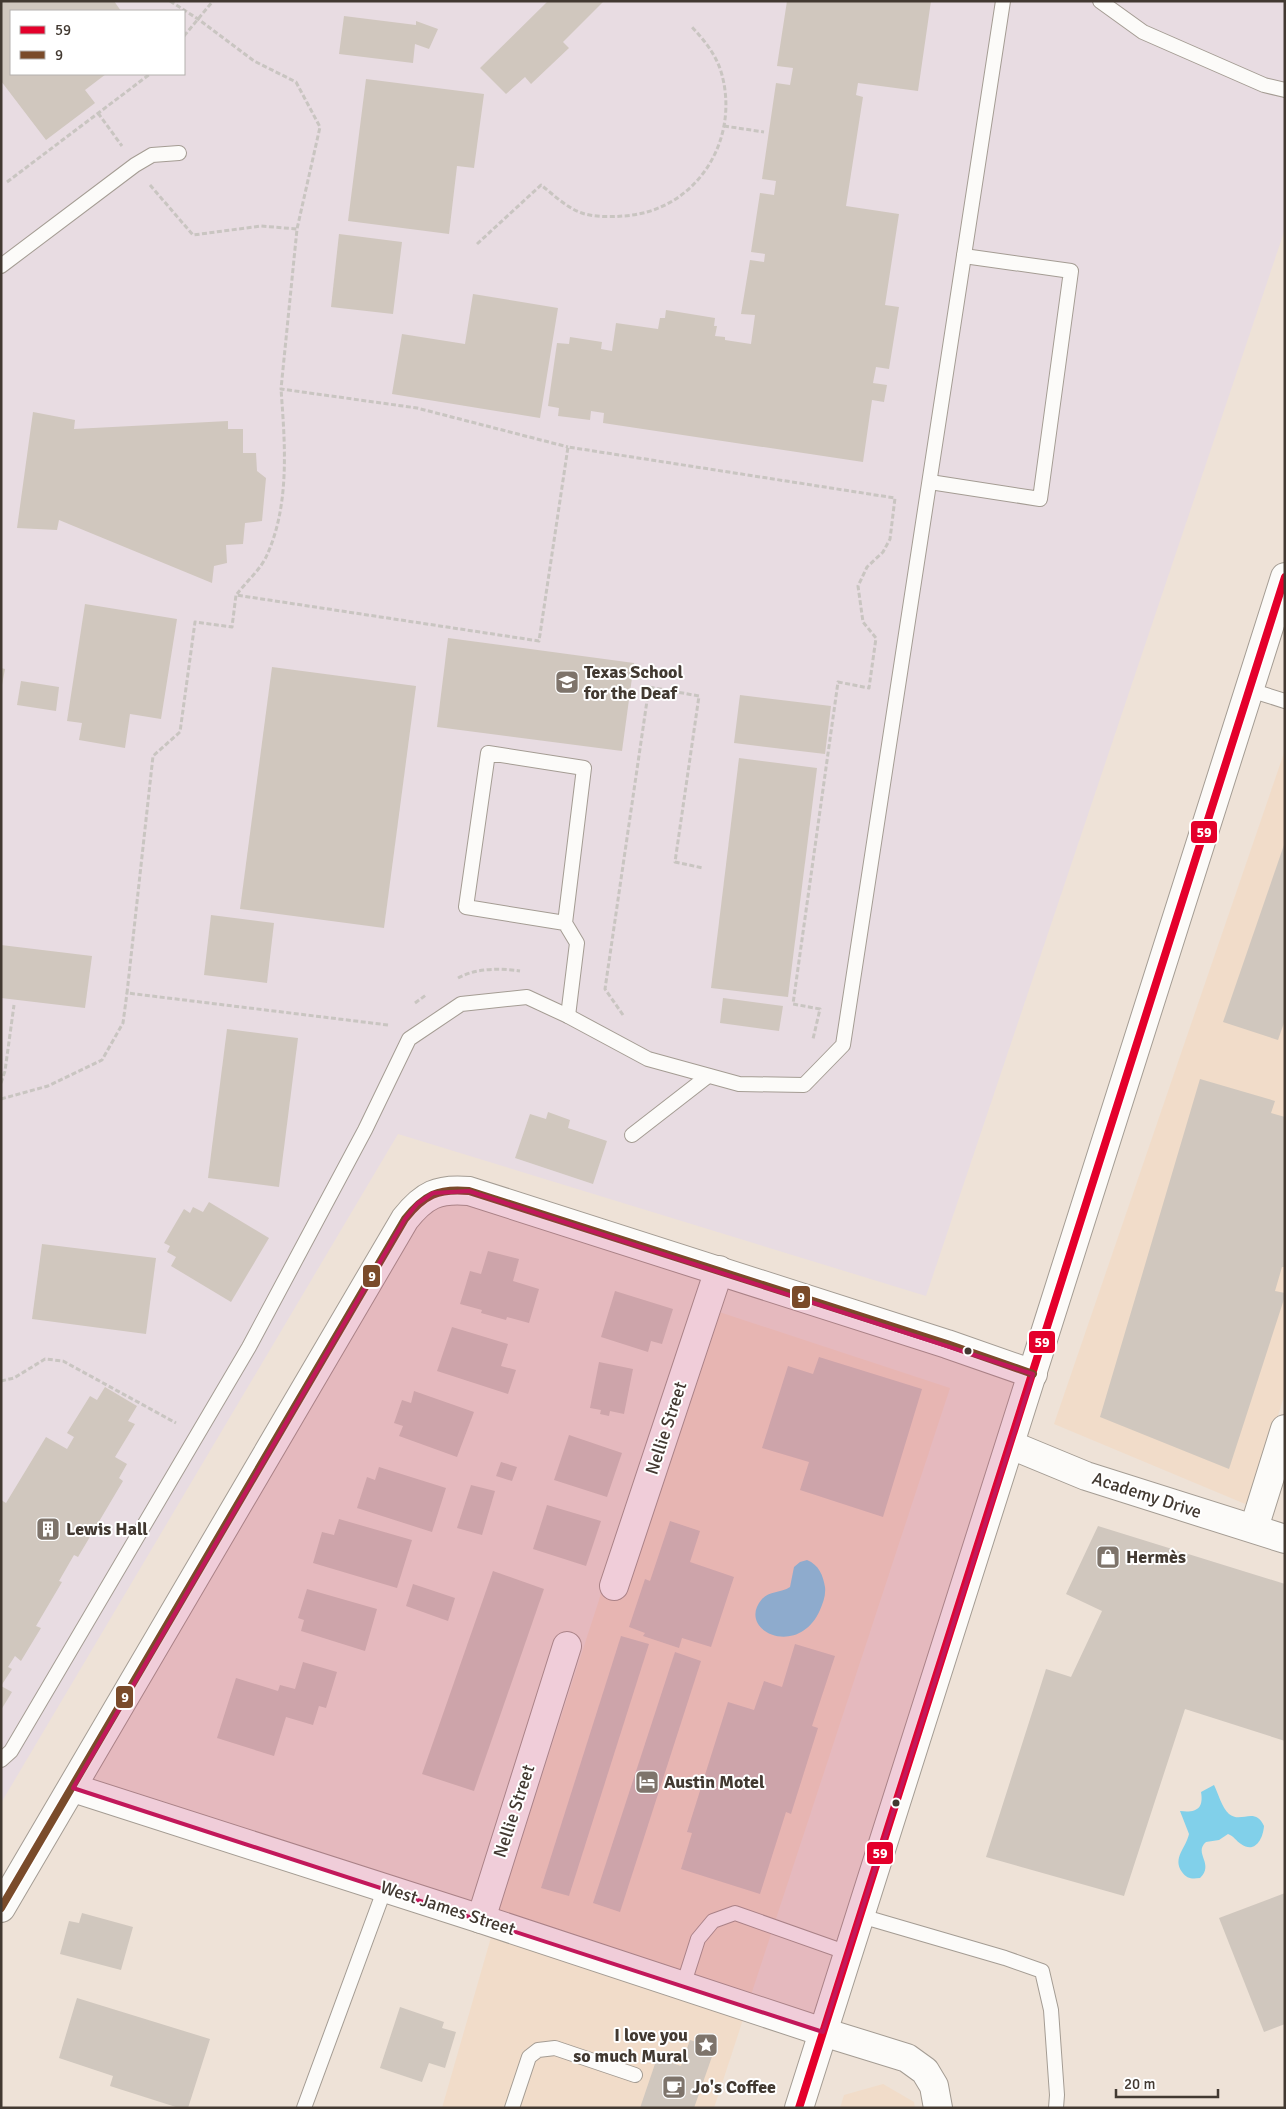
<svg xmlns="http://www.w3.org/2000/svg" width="1286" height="2109" font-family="Signika,sans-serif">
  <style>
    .built { fill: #f1dcc9 }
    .education { fill: #e8dce2; fill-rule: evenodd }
    .water { fill: #81d0ea }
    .building { fill: #d0c7be }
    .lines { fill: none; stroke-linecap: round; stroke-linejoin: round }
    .lane-casing { stroke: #a49c93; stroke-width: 16 }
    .street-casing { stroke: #a49c93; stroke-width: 30 }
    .primary-casing { stroke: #a49c93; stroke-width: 30 }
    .path { stroke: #c9c5c1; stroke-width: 3; stroke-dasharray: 5 2.5; stroke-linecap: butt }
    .lane { stroke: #fcfbf9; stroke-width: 14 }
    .street { stroke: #fcfbf9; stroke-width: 28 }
    .primary { stroke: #fcfbf9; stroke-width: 28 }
    .bus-1-casing { stroke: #fff; stroke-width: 11 }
    .bus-2-casing { stroke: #fff; stroke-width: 11 }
    .bus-1 { stroke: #e4002b; stroke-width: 8 }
    .bus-2 { stroke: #7a4b2a; stroke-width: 8 }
    .marked { fill: #c2185b; fill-opacity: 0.2; stroke: #c2185b; stroke-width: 4; stroke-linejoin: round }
    .bus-dot { fill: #423931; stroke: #fff; stroke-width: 2 }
    .labels { text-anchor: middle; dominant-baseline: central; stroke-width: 4; stroke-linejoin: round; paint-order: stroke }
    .poi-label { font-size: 18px; font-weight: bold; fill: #423931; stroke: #fff; text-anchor: start }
    .street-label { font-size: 18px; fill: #423931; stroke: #fff }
    .line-badge { stroke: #fff; stroke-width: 2 }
    .badge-label { font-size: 14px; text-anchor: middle; font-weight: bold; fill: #fff }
  </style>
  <rect width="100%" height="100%" fill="#eee2d7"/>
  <g class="built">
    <polygon points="1285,750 1285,1393 1250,1506 1054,1424"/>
    <polygon points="695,1304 950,1388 714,2108 442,2108 502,1899"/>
    <polygon points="883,2084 914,2102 915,2108 840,2108 844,2095"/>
  </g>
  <path class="education" d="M1 1H1285V229L926 1296 398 1134 1 1803ZM11 11H184V74H11Z"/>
  <g class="water">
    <path d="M807 1560C819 1565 823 1575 825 1587 826 1595 823 1603 820 1610 798 1660 735 1630 762 1599 769 1591 781 1593 790 1587L794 1567 800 1562Z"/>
    <path d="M1214 1785C1218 1793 1222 1808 1229 1814 1241 1824 1255 1806 1264 1826 1263 1839 1255 1854 1241 1844 1236 1841 1234 1836 1228 1834L1219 1840 1206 1842C1193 1853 1215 1864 1200 1878 1192 1879 1187 1879 1182 1872 1172 1858 1186 1848 1189 1834L1180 1811C1196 1813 1204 1809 1201 1792Z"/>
  </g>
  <g class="building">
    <polygon points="1,1 114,1 121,11 11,11 11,74 106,74 85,90 95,103 46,140 1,81"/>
    <polygon points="548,1 604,1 563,42 569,48 531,84 525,77 506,94 480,68"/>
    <polygon points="787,1 931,1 918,91 858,83 856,95 863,97 846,206 899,214 885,305 899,307 889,369 876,367 873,383 887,385 884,402 872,400 863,462 603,423 604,413 591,411 590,420 558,416 559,408 548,406 557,343 569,344 570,337 602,342 601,349 612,351 616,323 658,329 660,318 665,318 666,310 715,318 714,326 717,326 715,336 725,337 725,340 751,344 755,315 741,314 750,260 764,262 765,254 751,252 760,193 774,195 776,181 762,179 776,83 790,85 793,68 777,66"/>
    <polygon points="344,16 416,25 416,21 438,29 429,49 415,44 413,63 339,54"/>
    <polygon points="366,79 484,94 474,168 457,166 449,234 348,221"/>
    <polygon points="339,234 402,242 393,314 331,307"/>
    <polygon points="473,294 558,308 540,418 392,394 402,334 465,344"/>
    <polygon points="33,412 75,420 74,429 228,421 228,429 243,429 243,453 256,453 257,471 266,478 262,521 245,523 243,544 226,545 227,563 214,566 212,583 59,520 57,530 17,528"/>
    <polygon points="85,604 177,619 161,719 130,714 125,748 79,740 82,723 67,721"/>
    <polygon points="448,638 634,663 622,751 437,727"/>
    <polygon points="272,667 416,686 384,928 240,909"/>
    <polygon points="1,668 5,669 2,685 1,685"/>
    <polygon points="21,681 59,687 56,711 17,705"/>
    <polygon points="740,695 831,706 825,754 734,743"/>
    <polygon points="739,758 817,768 788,997 711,988"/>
    <polygon points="1285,842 1285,1020 1278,1040 1223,1022"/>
    <polygon points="211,915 274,923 267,983 204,975"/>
    <polygon points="1,945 92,956 85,1008 1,998"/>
    <polygon points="723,998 783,1006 779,1031 720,1023"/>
    <polygon points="227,1029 298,1038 279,1187 208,1178"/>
    <polygon points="1200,1079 1275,1101 1271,1113 1285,1117 1285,1267 1282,1267 1275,1291 1285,1293 1285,1296 1229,1469 1100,1417"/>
    <polygon points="548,1112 570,1120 568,1128 607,1141 593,1184 515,1158 530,1114 546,1119"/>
    <polygon points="209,1202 269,1238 231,1302 171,1266 176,1257 167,1252 170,1246 164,1243 184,1209 190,1213 193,1207 203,1212"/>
    <polygon points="42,1244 156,1258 146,1334 32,1319"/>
    <polygon points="488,1251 519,1259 513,1281 539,1289 529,1323 507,1317 506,1320 481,1313 482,1310 460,1304 470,1271 481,1274"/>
    <polygon points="615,1291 673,1309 662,1344 651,1341 648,1352 601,1337"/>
    <polygon points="452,1327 508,1344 501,1366 516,1370 508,1394 437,1371"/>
    <polygon points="819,1357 922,1389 883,1517 800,1490 809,1462 762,1448 788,1366 813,1374"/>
    <polygon points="599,1362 633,1369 624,1414 610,1411 609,1416 600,1414 601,1410 590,1408"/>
    <polygon points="105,1387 137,1406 128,1421 135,1424 115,1457 127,1464 119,1478 123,1481 78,1557 74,1555 59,1581 62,1582 36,1626 41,1628 21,1661 15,1656 8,1667 12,1669 1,1686 1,1500 6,1503 46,1437 67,1449 74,1437 67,1433 90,1396 97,1400"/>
    <polygon points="414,1391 474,1412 457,1457 399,1436 403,1426 394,1423 402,1400 411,1403"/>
    <polygon points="569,1435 622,1453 607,1497 554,1480"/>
    <polygon points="501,1462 517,1467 512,1481 496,1476"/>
    <polygon points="379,1467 446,1488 432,1532 357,1508 367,1477 375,1480"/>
    <polygon points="471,1485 495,1491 482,1535 457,1528"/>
    <polygon points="547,1505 601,1521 586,1566 533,1549"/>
    <polygon points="339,1519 412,1540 397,1588 313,1563 322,1532 334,1535"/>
    <polygon points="670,1521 700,1531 690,1562 734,1577 711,1647 682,1638 679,1648 643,1636 645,1633 629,1627 645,1579 650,1581"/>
    <polygon points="1098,1526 1285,1584 1285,1741 1185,1709 1124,1896 986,1857 1046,1669 1071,1677 1102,1611 1066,1594"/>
    <polygon points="493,1571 544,1589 474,1791 422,1774"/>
    <polygon points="413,1584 455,1598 448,1621 406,1606"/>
    <polygon points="307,1589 377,1609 365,1651 301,1631 304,1620 298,1618"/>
    <polygon points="621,1636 649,1644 569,1896 541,1888"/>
    <polygon points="795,1644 835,1656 812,1726 818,1728 791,1814 786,1812 760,1894 681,1869 692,1833 687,1832 728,1702 754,1710 764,1681 782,1687"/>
    <polygon points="675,1652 701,1661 620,1912 593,1903"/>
    <polygon points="303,1662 337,1672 326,1708 319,1706 313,1725 286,1717 274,1756 217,1738 236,1678 278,1691 280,1685 295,1689"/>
    <polygon points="1,1686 12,1692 1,1710"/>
    <polygon points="1285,1893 1285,2024 1264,2032 1219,1918"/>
    <polygon points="82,1913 133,1927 121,1970 60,1954 69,1921 79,1923"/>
    <polygon points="77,1998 210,2039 188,2108 179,2108 110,2086 113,2076 59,2058"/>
    <polygon points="400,2007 444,2022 442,2028 456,2032 445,2068 429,2063 422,2082 380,2068"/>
    <polygon points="690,2040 715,2048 694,2108 640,2108 657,2058 681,2066"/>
  </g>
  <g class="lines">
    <g class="lane-casing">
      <g id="lane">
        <polyline points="1100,1 1143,32 1264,85 1285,90"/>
        <polyline points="1,266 135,165 152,155 179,153"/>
        <polyline points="930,482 1040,499 1071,271 964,256"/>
        <polyline points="1250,690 1285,701"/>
        <polyline points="565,923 584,768 488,753 466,907 565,923 577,943 568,1016"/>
        <polyline points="632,1135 708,1076"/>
        <polyline points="1,1760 11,1751 249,1347 365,1130 409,1039 461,1004 527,997 568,1016 648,1059 739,1084 804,1085 843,1045 1003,1"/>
        <polyline points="861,1916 1005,1958 1042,1971 1051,2010 1057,2095 1056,2108"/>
        <polyline points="683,1986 698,1939 713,1921 735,1913 848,1953"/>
        <polyline points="304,2108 385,1888"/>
        <polyline points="512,2108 529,2057 538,2050 555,2048 635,2075"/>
      </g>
    </g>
    <g class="street-casing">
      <g id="street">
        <polyline points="1011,1445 1086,1476 1285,1539"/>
        <polyline points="1254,1528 1285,1429"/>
        <polyline points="614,1586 719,1270"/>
        <polyline points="73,1788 481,1919 823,2032 907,2058 925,2071 934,2086 938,2108"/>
        <path d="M1 1908 405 1219C424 1195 438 1188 469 1191L947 1344 1033 1374"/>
        <polyline points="481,1919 567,1646"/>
      </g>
    </g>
    <g class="primary-casing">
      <polyline id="primary" points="799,2108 1285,577"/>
    </g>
    <g class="path">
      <polyline points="170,1 198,19 254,61 296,82 320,127 297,229"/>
      <polyline points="184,36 213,1"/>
      <polyline points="98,113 122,146"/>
      <polyline points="724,126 764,132"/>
      <polyline points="7,182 150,74"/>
      <polyline points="150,185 193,235 261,226 297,229 281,389 417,408 568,447"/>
      <path d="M477 244 541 185C554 195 569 210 585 214 597 217 611 217 623 216 694 212 740 143 722 75 717 56 705 41 692 27"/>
      <path d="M237 594C246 582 261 569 267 555 290 504 285 444 281 389"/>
      <path d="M458 978C476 968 500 968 520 971"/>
      <polyline points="415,1003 426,995"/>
      <polyline points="623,1015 605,989 649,687 699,696 675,862 703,868"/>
      <polyline points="388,1025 127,993 153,756 180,732 195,622 232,627 236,595 539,641 568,447 895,498 890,539 883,552 867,567 858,586 863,622 876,638 869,688 838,682 793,1004 820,1009 813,1039"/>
      <polyline points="1,1083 5,1071 14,1005"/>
      <polyline points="1,1099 48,1086 102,1060 123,1023 127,993"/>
      <polyline points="1,1381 14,1378 45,1359 63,1361 176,1423"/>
    </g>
    <use href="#lane" class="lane"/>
    <use href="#street" class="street"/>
    <use href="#primary" class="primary"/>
    <g class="bus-1-casing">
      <polyline id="bus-1" points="799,2108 1285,577"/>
    </g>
    <g class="bus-2-casing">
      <path id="bus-2" d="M1 1908 405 1219C424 1195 438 1188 469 1191L947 1344 1033 1374"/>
    </g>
    <use href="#bus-1" class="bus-1"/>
    <use href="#bus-2" class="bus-2"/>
  </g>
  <path class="marked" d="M469 1191 1033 1374 823 2032 73 1788 405 1219 417 1204 433 1193Z"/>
  <defs>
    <g id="school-square" transform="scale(1.25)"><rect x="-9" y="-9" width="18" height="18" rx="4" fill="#7e746b" stroke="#fff"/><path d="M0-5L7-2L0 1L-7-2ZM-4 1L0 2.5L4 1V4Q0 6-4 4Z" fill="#fff"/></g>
    <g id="building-square" transform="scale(1.25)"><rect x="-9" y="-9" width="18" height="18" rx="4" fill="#7e746b" stroke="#fff"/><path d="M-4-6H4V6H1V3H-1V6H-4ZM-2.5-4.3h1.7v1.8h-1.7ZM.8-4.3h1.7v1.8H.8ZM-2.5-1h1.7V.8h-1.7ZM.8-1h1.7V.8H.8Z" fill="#fff"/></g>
    <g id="shop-square" transform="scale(1.25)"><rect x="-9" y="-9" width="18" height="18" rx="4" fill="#7e746b" stroke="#fff"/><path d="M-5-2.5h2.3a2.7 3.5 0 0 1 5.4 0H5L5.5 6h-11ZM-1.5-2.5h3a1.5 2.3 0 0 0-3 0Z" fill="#fff"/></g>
    <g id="hotel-square" transform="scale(1.25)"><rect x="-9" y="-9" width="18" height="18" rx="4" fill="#7e746b" stroke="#fff"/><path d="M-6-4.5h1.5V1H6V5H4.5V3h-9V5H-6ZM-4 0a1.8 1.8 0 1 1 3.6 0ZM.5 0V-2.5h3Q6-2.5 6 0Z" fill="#fff"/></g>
    <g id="sight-square" transform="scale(1.25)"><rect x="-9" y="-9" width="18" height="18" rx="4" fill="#7e746b" stroke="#fff"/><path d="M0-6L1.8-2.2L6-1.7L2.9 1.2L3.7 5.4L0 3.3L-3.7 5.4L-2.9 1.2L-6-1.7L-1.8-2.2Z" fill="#fff"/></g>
    <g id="cafe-square" transform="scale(1.25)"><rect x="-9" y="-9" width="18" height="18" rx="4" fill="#7e746b" stroke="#fff"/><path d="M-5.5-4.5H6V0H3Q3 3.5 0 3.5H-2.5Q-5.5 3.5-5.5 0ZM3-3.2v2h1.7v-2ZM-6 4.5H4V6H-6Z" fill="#fff"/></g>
  </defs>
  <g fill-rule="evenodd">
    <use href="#school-square" x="567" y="682"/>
    <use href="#building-square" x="48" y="1529"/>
    <use href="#shop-square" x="1108" y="1557"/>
    <use href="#hotel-square" x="647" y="1782"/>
    <use href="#sight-square" x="706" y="2045"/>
    <use href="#cafe-square" x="674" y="2087"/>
  </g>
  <g class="bus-dot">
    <circle cx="968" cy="1351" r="4.5"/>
    <circle cx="896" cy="1803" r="4.5"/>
  </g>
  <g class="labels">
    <g class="poi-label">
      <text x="584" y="672">Texas School<tspan x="584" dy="21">for the Deaf</tspan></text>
      <text x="66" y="1529">Lewis Hall</text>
      <text x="1126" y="1557">Hermès</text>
      <text x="664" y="1782">Austin Motel</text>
      <text x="688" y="2035" text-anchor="end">I love you<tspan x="688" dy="21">so much Mural</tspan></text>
      <text x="692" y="2087">Jo's Coffee</text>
    </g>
    <g class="street-label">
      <text transform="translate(666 1428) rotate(-72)">Nellie Street</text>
      <text transform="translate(1147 1495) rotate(18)">Academy Drive</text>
      <text transform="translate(514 1811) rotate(-72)">Nellie Street</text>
      <text transform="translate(448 1908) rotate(18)">West James Street</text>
    </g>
  </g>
  <g class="line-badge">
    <rect x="1190" y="820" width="28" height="24" rx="5" fill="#e4002b"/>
    <rect x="362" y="1264" width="19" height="24" rx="5" fill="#7a4b2a"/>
    <rect x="791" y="1285" width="20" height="24" rx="5" fill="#7a4b2a"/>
    <rect x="1028" y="1330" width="28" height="24" rx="5" fill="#e4002b"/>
    <rect x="115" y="1685" width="19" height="24" rx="5" fill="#7a4b2a"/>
    <rect x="866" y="1841" width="28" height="24" rx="5" fill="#e4002b"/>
  </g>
  <g class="badge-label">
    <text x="1204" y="837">59</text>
    <text x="372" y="1281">9</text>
    <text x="801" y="1302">9</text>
    <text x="1042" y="1347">59</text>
    <text x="125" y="1702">9</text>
    <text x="880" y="1858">59</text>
  </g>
  <rect width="1286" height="2109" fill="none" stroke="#423931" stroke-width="5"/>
  <rect x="10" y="10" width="175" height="65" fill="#ffffff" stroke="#b3b0ad"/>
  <rect x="20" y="26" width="25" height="8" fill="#e4002b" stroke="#b3b0ad"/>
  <text x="55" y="35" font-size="15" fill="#423931">59</text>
  <rect x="20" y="51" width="25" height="8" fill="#7a4b2a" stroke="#b3b0ad"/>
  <text x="55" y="60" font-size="15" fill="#423931">9</text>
  <path d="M1116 2089v8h102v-8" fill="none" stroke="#423931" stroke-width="2.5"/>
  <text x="1124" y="2089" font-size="15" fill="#423931" stroke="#ffffff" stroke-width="4" paint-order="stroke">20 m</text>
</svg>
